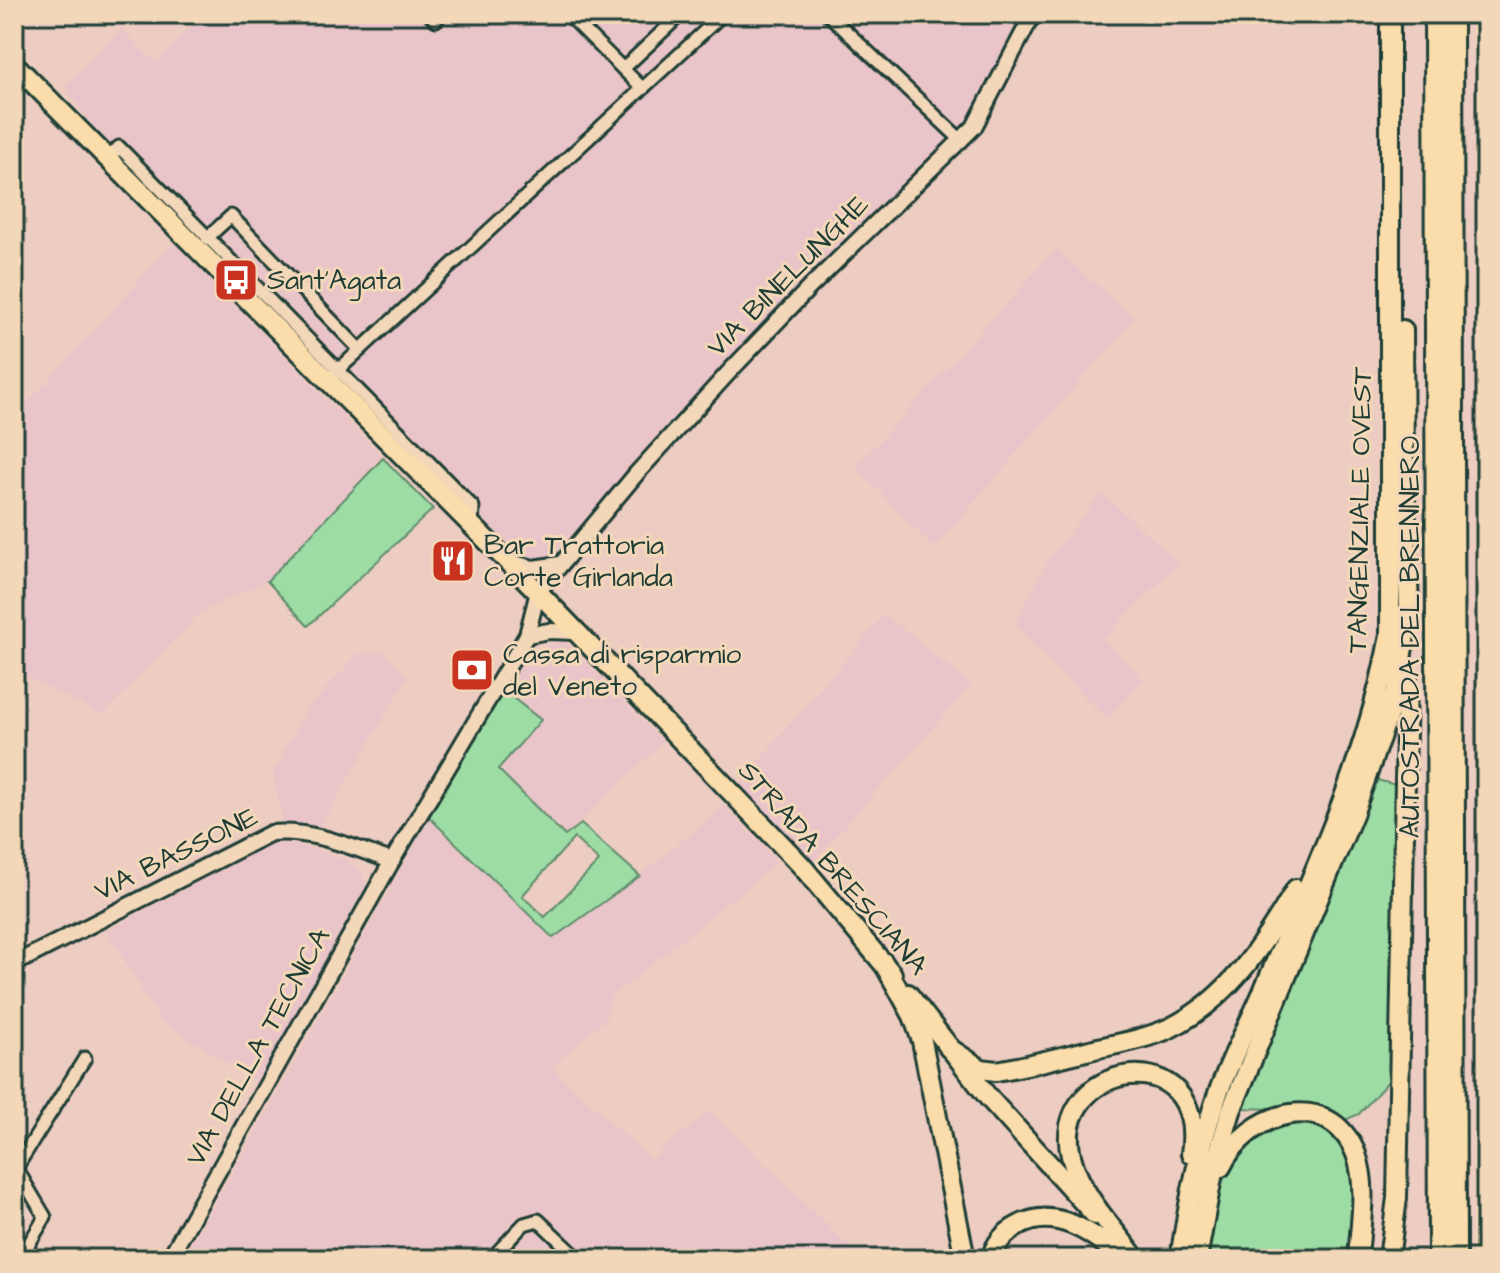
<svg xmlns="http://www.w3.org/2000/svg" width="1500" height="1273" font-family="'Architects Daughter',sans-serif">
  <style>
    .built { fill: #e9c4c8 }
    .green { fill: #9ddca4; stroke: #5e8c6c; stroke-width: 2; fill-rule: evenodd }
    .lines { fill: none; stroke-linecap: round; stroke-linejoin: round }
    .minor-casing { stroke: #1f3d34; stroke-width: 17 }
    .tertiary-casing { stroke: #1f3d34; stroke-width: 20 }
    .primary-casing { stroke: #1f3d34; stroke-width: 24 }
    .trunk-casing { stroke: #1f3d34; stroke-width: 24 }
    .motorway-casing { stroke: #1f3d34; stroke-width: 26 }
    .minor { stroke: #f3d7b9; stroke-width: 11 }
    .tertiary { stroke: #f3d7b9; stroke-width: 14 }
    .primary { stroke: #faddab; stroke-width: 18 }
    .trunk { stroke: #faddab; stroke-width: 18 }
    .motorway { stroke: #faddab; stroke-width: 20 }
    .labels { text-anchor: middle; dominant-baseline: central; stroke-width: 6; stroke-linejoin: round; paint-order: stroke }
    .street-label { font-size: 28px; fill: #1f3d34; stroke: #f3d7b9 }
    .poi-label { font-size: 28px; fill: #1f3d34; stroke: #f3d7b9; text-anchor: start }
  </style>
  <rect width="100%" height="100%" fill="#edccc2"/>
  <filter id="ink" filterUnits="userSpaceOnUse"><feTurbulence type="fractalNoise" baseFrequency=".0125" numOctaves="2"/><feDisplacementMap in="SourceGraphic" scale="16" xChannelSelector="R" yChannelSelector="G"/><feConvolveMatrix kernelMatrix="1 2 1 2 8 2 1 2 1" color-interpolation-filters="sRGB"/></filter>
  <g filter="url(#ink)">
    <g class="built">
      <polygon points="203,14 1028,14 965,131 948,152 720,371 604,505 543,561 529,562 515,556 112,150 64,87 121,29 156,63"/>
      <polygon points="174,243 383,458 267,581 201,611 102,715 14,670 14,418"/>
      <polygon points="1057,249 1134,319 934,548 856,467"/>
      <polygon points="1102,493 1179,563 1103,639 1143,680 1107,719 1014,625 1049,559"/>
      <polygon points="885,614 971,685 811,864 738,786"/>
      <polygon points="565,641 663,742 565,836 498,768 540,720 503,690 524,653"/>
      <polygon points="383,652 407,678 318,829 283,823 273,773 307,709 360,653"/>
      <polygon points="724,806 777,862 611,997 606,1018 551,1067 650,1160 709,1111 862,1259 183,1259 286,1079 429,818 553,938 640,876"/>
      <polygon points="282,843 307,847 347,860 359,869 366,885 260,1084 160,1020 107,931 263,846"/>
    </g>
    <g class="green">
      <polygon points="383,458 433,509 308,626 267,581"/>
      <path d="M503 690 541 720 498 769 565 836 581 824 640 876 553 938 429 817ZM574 838 599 861 545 917 522 896Z"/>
      <polygon points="1377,780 1396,785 1391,1078 1359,1114 1343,1121 1278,1109 1240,1108"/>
      <path d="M1291 1120C1372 1128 1356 1198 1353 1259H1205C1221 1187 1215 1153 1291 1120Z"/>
    </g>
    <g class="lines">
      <g class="minor-casing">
        <g id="minor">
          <polyline points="429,14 436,20 441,14"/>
          <polyline points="568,14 643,89"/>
          <polyline points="828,14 962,141"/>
          <polyline points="623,69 681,14"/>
          <polyline points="108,159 119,147 473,507 472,526"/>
          <polyline points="207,238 231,216 360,350"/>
          <polyline points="334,374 723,14"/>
          <polyline points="20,1259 45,1217 16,1168 85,1058"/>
          <polyline points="491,1259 524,1224 538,1220 579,1259"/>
        </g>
      </g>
      <g class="tertiary-casing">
        <g id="tertiary">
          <polyline points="507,561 533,568 561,564"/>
          <polyline points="527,635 549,631 576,632"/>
          <path d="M14 964 271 833C313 829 353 848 392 861"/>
          <polyline points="169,1259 392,861 527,635 538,592 637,473 730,371 810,287 974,127 1033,14"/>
        </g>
      </g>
      <g class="primary-casing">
        <g id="primary">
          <polyline points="14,64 538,592 732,793 802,866 892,974"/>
          <polyline points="908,994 988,1097 1095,1215"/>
        </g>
      </g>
      <g class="trunk-casing">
        <g id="trunk">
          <polyline points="883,962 913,1016 922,1041 965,1259"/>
          <path d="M949 1048 981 1069 996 1071C1027 1066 1057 1058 1086 1051 1114 1044 1144 1040 1170 1028 1229 999 1264 944 1296 889"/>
          <path d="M1221 1167C1247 1112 1329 1086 1356 1154 1368 1187 1360 1225 1358 1259"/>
          <path d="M1132 1254C1110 1224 1080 1194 1071 1156 1049 1062 1208 1035 1191 1154"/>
          <path d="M991 1259C995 1244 1004 1233 1018 1226 1057 1204 1095 1236 1125 1259"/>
          <path d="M1180 1259C1188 1207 1197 1156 1214 1105 1226 1067 1246 1031 1262 994 1312 877 1367 761 1390 635V14"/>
          <polyline points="1197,1259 1213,1172 1231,1111 1354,812 1396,692 1409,608 1404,474 1403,330"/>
          <polyline points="1389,1259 1397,1198 1407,678"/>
        </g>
      </g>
      <g class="motorway-casing">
        <g id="motorway">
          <polyline points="1435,14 1439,1259"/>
          <polyline points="1452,14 1455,1259"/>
        </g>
      </g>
      <use href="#minor" class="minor"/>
      <use href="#tertiary" class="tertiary"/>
      <use href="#primary" class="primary"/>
      <use href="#trunk" class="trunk"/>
      <use href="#motorway" class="motorway"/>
    </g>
  </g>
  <defs>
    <g id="bus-square" transform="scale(2.3)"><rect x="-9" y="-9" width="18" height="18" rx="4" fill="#c8321e" stroke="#f3d7b9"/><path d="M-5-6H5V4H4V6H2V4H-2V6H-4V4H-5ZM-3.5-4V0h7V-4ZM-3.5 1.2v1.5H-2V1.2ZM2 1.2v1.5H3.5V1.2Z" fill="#fff"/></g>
    <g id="restaurant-square" transform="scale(2.3)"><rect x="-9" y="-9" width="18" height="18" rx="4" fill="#c8321e" stroke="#f3d7b9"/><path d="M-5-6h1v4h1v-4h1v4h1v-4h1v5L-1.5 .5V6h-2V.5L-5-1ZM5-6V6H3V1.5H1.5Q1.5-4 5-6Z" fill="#fff"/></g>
    <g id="bank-square" transform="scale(2.3)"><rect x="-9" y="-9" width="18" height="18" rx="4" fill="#c8321e" stroke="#f3d7b9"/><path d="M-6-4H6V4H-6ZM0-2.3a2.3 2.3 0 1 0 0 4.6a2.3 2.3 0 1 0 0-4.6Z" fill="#fff"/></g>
  </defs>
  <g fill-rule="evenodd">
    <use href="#bus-square" x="236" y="280"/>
    <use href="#restaurant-square" x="453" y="561"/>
    <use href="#bank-square" x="472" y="670"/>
  </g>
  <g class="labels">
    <g class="street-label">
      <text transform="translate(788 276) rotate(-45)">VIA BINELUNGHE</text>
      <text transform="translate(1360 510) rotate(-89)">TANGENZIALE OVEST</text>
      <text transform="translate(1410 637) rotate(-90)">AUTOSTRADA DEL BRENNERO</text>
      <text transform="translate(176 854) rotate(-26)">VIA BASSONE</text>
      <text transform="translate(833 868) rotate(49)">STRADA BRESCIANA</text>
      <text transform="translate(258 1047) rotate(-61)">VIA DELLA TECNICA</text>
    </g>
    <g class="poi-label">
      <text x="267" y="280">Sant'Agata</text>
      <text x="484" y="545">Bar Trattoria<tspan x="484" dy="32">Corte Girlanda</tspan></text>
      <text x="503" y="654">Cassa di risparmio<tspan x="503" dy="32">del Veneto</tspan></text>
    </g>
  </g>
  <rect width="1500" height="1273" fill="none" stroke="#f3d7b9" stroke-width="48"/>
  <rect x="24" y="24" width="1452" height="1225" fill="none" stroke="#1f3d34" stroke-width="3" filter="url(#ink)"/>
</svg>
